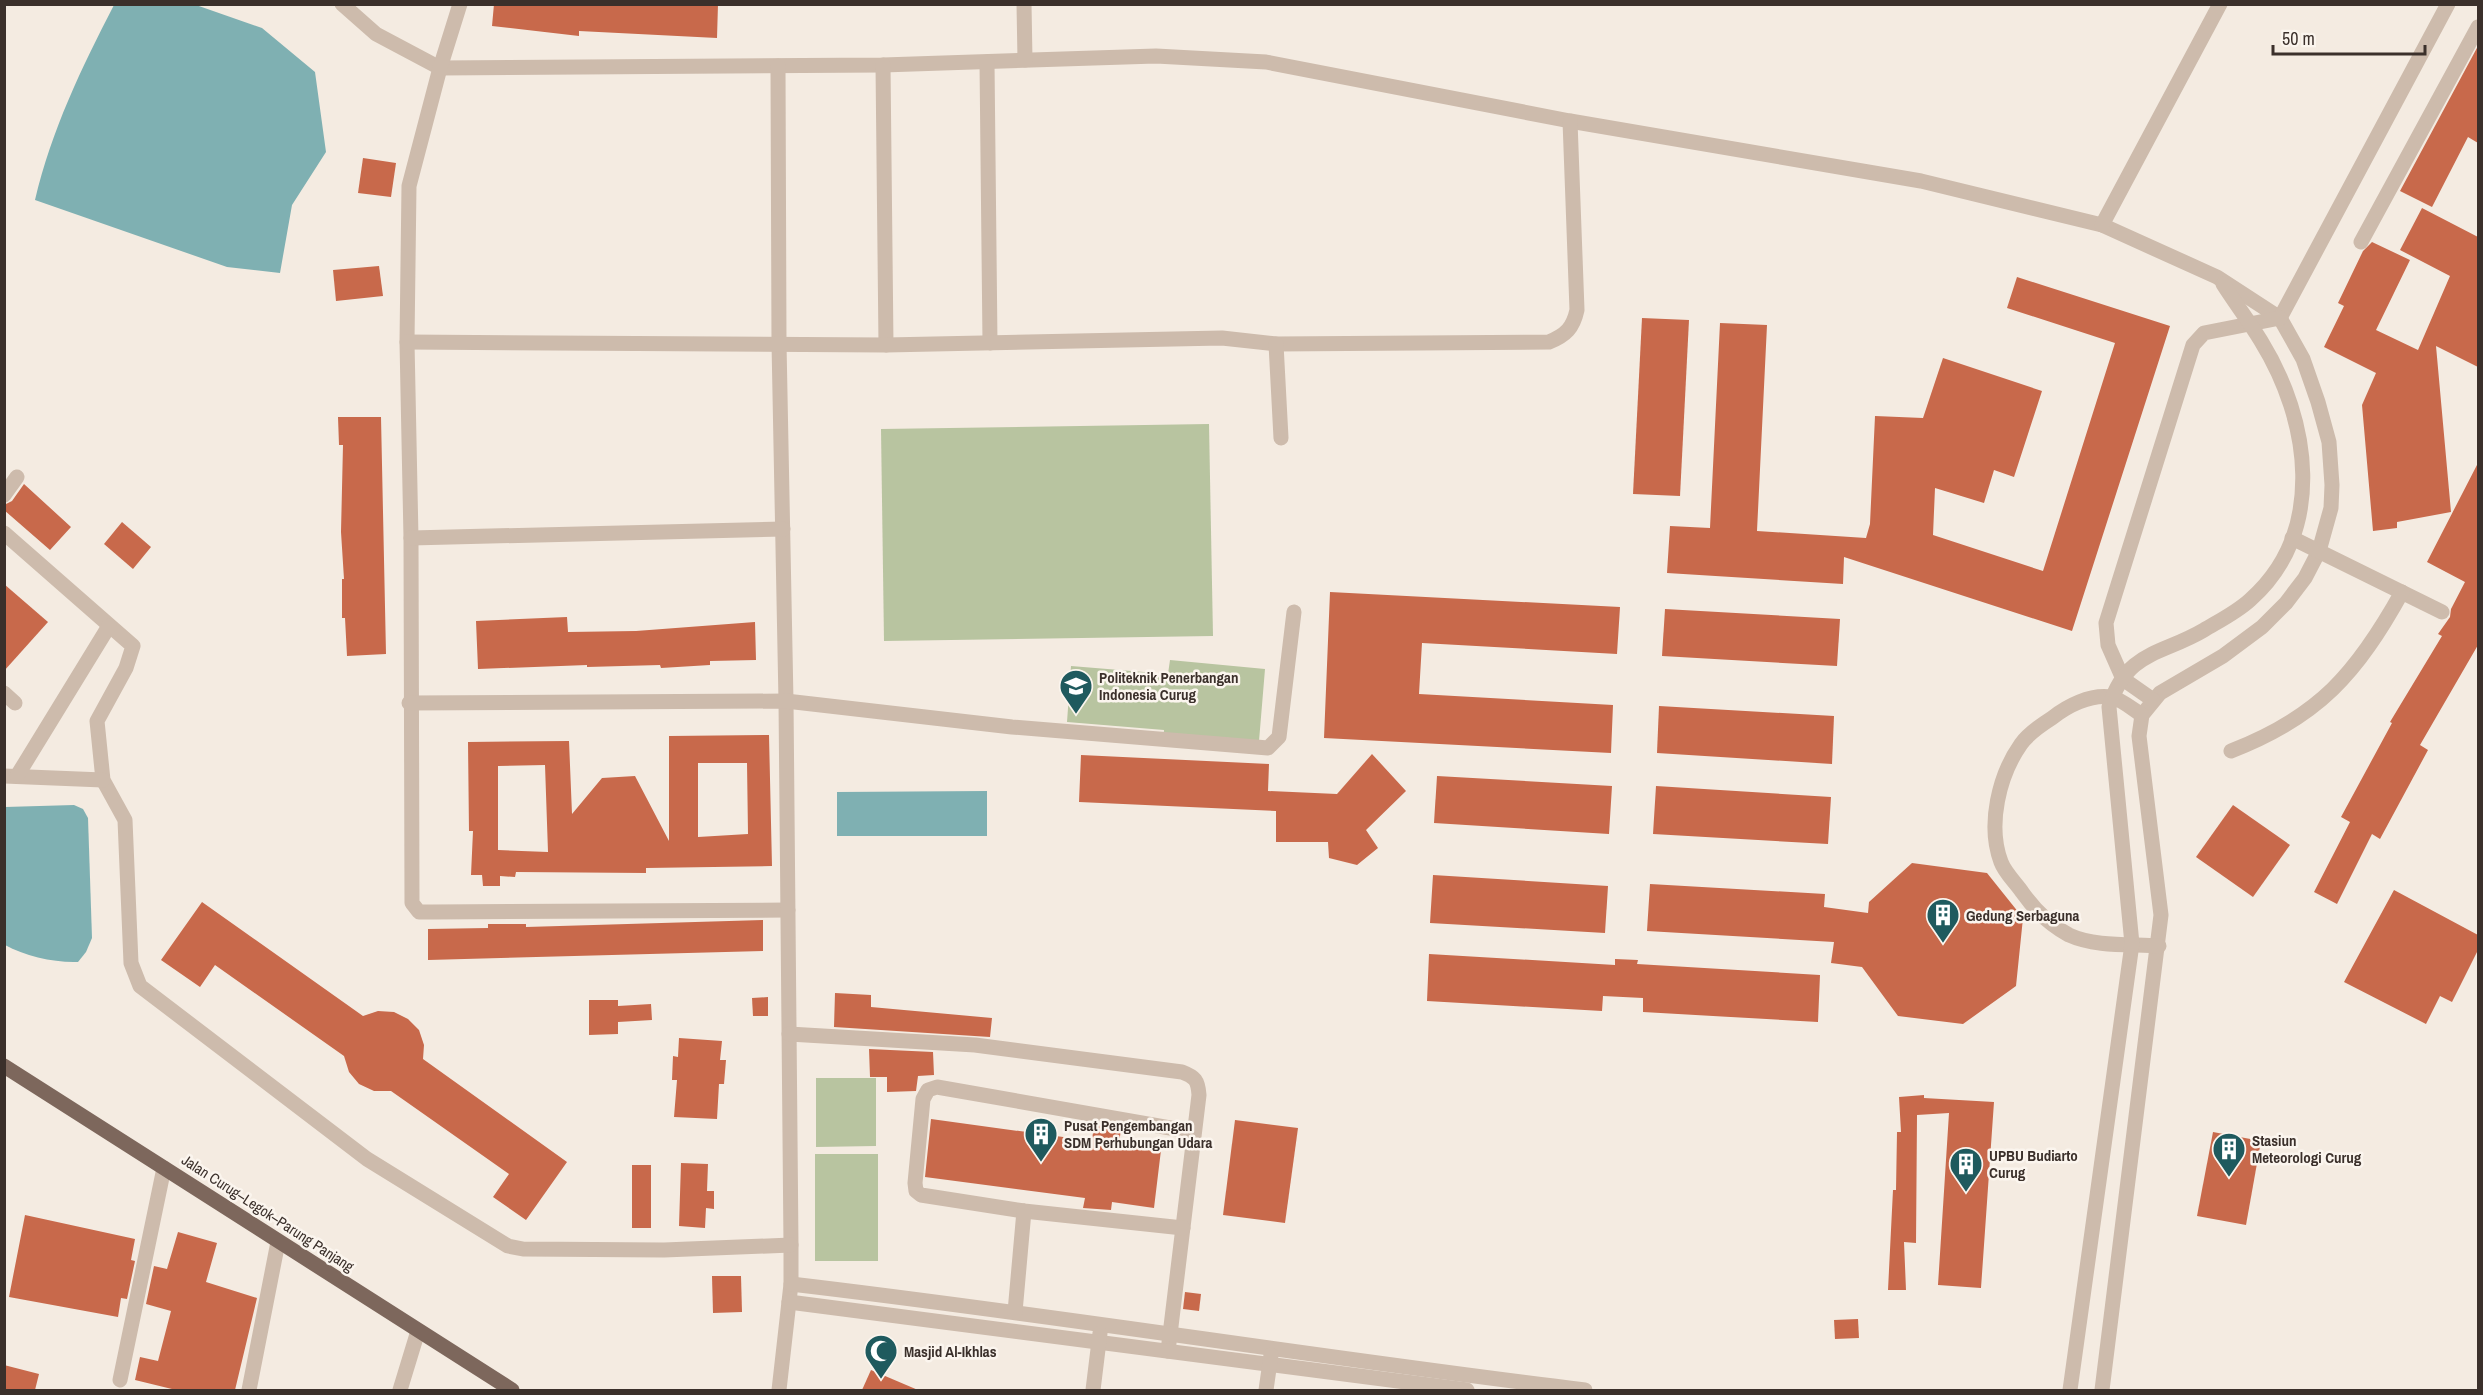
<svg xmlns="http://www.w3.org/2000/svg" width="2483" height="1395" font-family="'Archivo Narrow',sans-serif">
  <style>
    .green { fill: #b8c4a0 }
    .water { fill: #7fb0b2 }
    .building { fill: #c8694b; fill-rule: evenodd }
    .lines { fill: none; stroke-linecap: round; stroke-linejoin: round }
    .minor { stroke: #cdbbac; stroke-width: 15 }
    .major { stroke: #7d675c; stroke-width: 15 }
    .labels { text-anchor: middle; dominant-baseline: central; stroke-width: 5; stroke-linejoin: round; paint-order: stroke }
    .poi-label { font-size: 15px; font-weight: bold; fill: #3b302b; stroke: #fbf5ee; text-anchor: start }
    .street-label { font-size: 15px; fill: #3b302b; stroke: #fbf5ee }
  </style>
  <rect width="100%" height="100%" fill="#f4ebe1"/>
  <g class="green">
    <polygon points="1209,424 1213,636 884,641 881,429"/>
    <polygon points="1170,660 1265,669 1258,753 1163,745 1164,730 1067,722 1071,666 1168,674"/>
    <polygon points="816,1078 876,1078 876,1146 816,1147"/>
    <rect x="815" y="1154" width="63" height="107"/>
  </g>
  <g class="water">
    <path d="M114 5H196L262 28 315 72 326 152 292 205 280 273 227 267 35 200C52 129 81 69 114 5Z"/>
    <polygon points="987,791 987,836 837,836 837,792"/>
    <path d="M74 805 83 809 88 818 92 938 86 952 78 962C55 963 25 956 5 945V807Z"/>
  </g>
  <g class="building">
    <polygon points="494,4 718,4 717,38 579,31 579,36 492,26"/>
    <polygon points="2478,46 2478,143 2468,137 2432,207 2400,191"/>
    <polygon points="363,158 396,163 391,197 358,193"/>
    <polygon points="2422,208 2478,237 2478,367 2436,346 2451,512 2397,522 2397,528 2373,531 2362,405 2376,373 2324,347 2344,306 2338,303 2363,251 2372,242 2410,260 2376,330 2418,350 2450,276 2400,250"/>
    <polygon points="379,266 383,296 336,301 333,270"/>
    <polygon points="2017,277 2170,326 2072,631 1844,557 1843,584 1667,573 1670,526 1710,528 1720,323 1767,325 1757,531 1866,538 1870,524 1875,416 1923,418 1943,358 2042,391 2014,477 1994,470 1984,503 1935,488 1933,535 2043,571 2115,343 2007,308"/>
    <polygon points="1642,318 1689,320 1680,496 1633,494"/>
    <polygon points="338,417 381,417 386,654 347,656 345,618 342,618 342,579 344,579 341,532 343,445 339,445"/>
    <polygon points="2478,463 2478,645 2420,745 2428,750 2380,839 2372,834 2337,904 2314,892 2350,822 2341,817 2392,723 2390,722 2442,636 2438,634 2450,617 2451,609 2465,582 2427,562"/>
    <polygon points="24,484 71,527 50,550 4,510 4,505 12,501"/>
    <polygon points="122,522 151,547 133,569 104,544"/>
    <polygon points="4,584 48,622 4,671"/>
    <polygon points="1330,592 1620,607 1617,654 1422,643 1419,694 1613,705 1611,753 1324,738"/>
    <polygon points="1665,609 1840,619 1837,666 1662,656"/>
    <polygon points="567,617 568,632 636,631 755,622 756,660 710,661 710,665 661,668 660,665 587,667 587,665 478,669 476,621"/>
    <polygon points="1659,706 1834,716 1832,764 1657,753"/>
    <path d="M769 735 772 866 646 868V873L516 872 515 877 500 876V886H483L482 875H471L473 831H469L468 742 569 741 572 814 602 778 635 776 669 841V736ZM698 763H747L748 834 698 837ZM545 765 548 852 498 850V766Z"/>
    <polygon points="1372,754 1406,791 1366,830 1378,848 1357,865 1329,858 1328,842 1276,842 1276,811 1079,802 1081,755 1269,764 1268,791 1337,794"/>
    <polygon points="1437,776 1612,786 1609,834 1434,823"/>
    <polygon points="1656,786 1831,797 1828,844 1653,834"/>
    <polygon points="2233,805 2290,845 2253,897 2196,857"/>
    <polygon points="1912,863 1987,873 2023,918 2016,986 1963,1024 1898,1016 1862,967 1831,963 1834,942 1647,931 1650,884 1825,894 1824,907 1868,913 1869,902"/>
    <polygon points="1433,875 1608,886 1605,933 1430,923"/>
    <polygon points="2394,890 2478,935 2478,950 2452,1002 2440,996 2426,1024 2344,982"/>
    <polygon points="202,902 363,1016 378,1011 394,1012 408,1019 419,1030 424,1045 423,1059 567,1162 526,1220 493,1197 509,1174 391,1091 374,1091 359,1084 349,1072 344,1056 215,965 200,987 161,960"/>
    <polygon points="763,920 763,951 428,960 428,929 488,928 488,924 526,924 526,927"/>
    <polygon points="1429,954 1615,965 1615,959 1638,960 1637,964 1820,975 1818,1022 1643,1012 1643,998 1603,996 1602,1011 1427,1001"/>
    <polygon points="835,993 871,995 871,1007 992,1018 990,1037 834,1027"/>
    <polygon points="768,997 768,1016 753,1016 752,998"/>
    <polygon points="589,1000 618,1000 618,1006 651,1004 652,1020 618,1022 618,1034 589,1035"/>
    <polygon points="679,1038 722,1041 720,1060 726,1060 724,1084 719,1084 717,1119 674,1117 677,1080 672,1080 673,1056 678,1057"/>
    <polygon points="869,1049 933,1052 934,1075 918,1076 916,1091 887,1092 887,1077 870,1077"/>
    <polygon points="1924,1095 1924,1098 1994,1102 1981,1288 1938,1285 1949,1113 1917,1115 1916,1243 1904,1242 1906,1290 1888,1290 1893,1190 1896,1190 1897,1132 1901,1132 1899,1097"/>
    <polygon points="931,1119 1092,1141 1094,1124 1121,1129 1119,1144 1161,1150 1154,1208 1112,1202 1111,1210 1083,1208 1085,1198 925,1177"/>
    <polygon points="1235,1120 1298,1128 1285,1223 1223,1215"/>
    <polygon points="2213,1132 2261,1141 2246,1225 2197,1216"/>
    <polygon points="681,1163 708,1164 707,1191 714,1191 714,1209 706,1208 705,1228 679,1226"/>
    <rect x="632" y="1165" width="19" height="63"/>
    <polygon points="25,1215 135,1239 131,1260 135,1261 127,1299 121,1298 118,1317 9,1297"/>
    <polygon points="178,1232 217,1243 206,1282 257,1298 235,1390 176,1390 135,1380 140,1357 158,1361 171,1311 146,1304 154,1266 167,1269"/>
    <polygon points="712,1276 741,1276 742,1312 713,1313"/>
    <polygon points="1185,1292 1201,1294 1199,1311 1183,1309"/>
    <polygon points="1858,1319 1859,1338 1835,1339 1834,1320"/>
    <polygon points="4,1365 39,1374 35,1390 4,1390"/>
    <polygon points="871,1370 918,1390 862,1390"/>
  </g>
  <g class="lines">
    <g class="minor">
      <polyline points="342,4 376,34 440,68 883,65 1156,56 1266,62 1570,121 1921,181 2102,225 2217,277 2280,318 2303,359 2318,402 2329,442 2332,485 2331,508 2319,551 2305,578 2286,603 2262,627 2223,656 2160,693 2142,715 2139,736 2161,915 2102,1390"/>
      <polyline points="460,4 440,68 409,186 407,342 411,538 412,903 419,912 432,912 788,910"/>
      <polyline points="1024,4 1025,60"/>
      <polyline points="987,62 990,343"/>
      <polyline points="883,65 886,345"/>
      <polyline points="778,66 779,343 786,701 791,1245 791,1284 779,1390"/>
      <polyline points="2102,225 2220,4"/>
      <polyline points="2361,242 2478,27"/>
      <polyline points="2280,318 2448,4"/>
      <path d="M407 342 886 345 1222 338 1276 344 1549 342C1566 335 1573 328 1577 310L1570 121"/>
      <polyline points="1276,344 1281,438"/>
      <polyline points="4,495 17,477"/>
      <polyline points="4,533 133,646 126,668 97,721 103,780 125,820 131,963 140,986 367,1159 508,1246 523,1249 664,1250 791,1245"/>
      <polyline points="411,538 783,529"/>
      <polyline points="2292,538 2442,612"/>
      <polyline points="4,693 15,703"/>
      <polyline points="2153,700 2123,679 2108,645 2106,623 2193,345 2204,333 2280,318"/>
      <polyline points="409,703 786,701 1012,727 1268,748 1279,737 1294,612"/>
      <path d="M2142 715C2134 710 2121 699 2111 697 2090 694 2067 706 2052 718 2041 725 2028 734 2021 744 1999 775 1987 825 2001 862 2005 873 2016 883 2022 892 2034 909 2050 925 2069 935 2095 947 2131 944 2159 946"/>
      <path d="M2231 751C2319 717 2357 673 2402 592"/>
      <polyline points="4,776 103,780"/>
      <polyline points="17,776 109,626"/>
      <path d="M789 1034 975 1045 1182 1072C1195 1077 1198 1080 1199 1095L1168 1351"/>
      <polyline points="1183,1228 1024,1211 921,1195 916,1191 915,1183 923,1099 928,1090 937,1087 1193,1132"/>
      <path d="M791 1284C1056 1315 1320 1358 1585 1390"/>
      <polyline points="789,1302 1467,1390"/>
      <polyline points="1015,1312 1024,1211"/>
      <polyline points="120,1380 164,1168"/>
      <polyline points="249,1390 278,1242"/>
      <polyline points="400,1390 418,1331"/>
      <polyline points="1093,1390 1100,1333"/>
      <polyline points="1266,1390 1271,1355"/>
      <path d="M2070 1390 2132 944 2109 707C2127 650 2162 655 2204 630 2219 621 2237 612 2250 600 2327 532 2310 420 2261 341 2249 321 2235 303 2223 284"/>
    </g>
    <polyline class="major" points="4,1066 512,1390"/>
  </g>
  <defs>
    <g id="university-pin" transform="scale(1.725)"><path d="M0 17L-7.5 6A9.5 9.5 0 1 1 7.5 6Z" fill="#1f5a5e" stroke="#fbf5ee"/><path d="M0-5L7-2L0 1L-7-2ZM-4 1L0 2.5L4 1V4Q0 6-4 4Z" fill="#fff"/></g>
    <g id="building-pin" transform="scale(1.725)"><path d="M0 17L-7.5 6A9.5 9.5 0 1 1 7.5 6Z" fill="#1f5a5e" stroke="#fbf5ee"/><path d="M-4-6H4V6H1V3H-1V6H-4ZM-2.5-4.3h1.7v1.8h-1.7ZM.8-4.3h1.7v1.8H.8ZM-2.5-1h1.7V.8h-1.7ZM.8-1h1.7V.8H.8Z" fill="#fff"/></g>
    <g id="mosque-pin" transform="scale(1.725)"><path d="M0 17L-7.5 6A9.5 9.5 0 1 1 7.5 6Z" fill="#1f5a5e" stroke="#fbf5ee"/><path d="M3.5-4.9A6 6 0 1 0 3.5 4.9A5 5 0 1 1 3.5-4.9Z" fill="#fff"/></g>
  </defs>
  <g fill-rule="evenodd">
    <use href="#university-pin" x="1076" y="686"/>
    <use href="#building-pin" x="1943" y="915"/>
    <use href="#building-pin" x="1041" y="1134"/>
    <use href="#building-pin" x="2229" y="1149"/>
    <use href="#building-pin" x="1966" y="1164"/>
    <use href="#mosque-pin" x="881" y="1351"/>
  </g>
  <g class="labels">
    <g class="poi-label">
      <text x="1099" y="677">Politeknik Penerbangan<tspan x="1099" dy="17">Indonesia Curug</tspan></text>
      <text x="1966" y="915">Gedung Serbaguna</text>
      <text x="1064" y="1125">Pusat Pengembangan<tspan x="1064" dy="17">SDM Perhubungan Udara</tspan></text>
      <text x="2252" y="1140">Stasiun<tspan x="2252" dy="17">Meteorologi Curug</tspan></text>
      <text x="1989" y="1155">UPBU Budiarto<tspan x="1989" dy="17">Curug</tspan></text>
      <text x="904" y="1351">Masjid Al-Ikhlas</text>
    </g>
    <g class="street-label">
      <text transform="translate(268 1213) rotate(33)">Jalan Curug–Legok–Parung Panjang</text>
    </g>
  </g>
  <rect width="2483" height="1395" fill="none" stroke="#3b302b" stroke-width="12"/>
  <path d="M2273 45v9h152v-9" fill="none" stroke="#3b302b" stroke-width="3"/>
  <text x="2282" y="45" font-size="18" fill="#3b302b" stroke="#fbf5ee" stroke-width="4.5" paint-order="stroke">50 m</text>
</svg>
